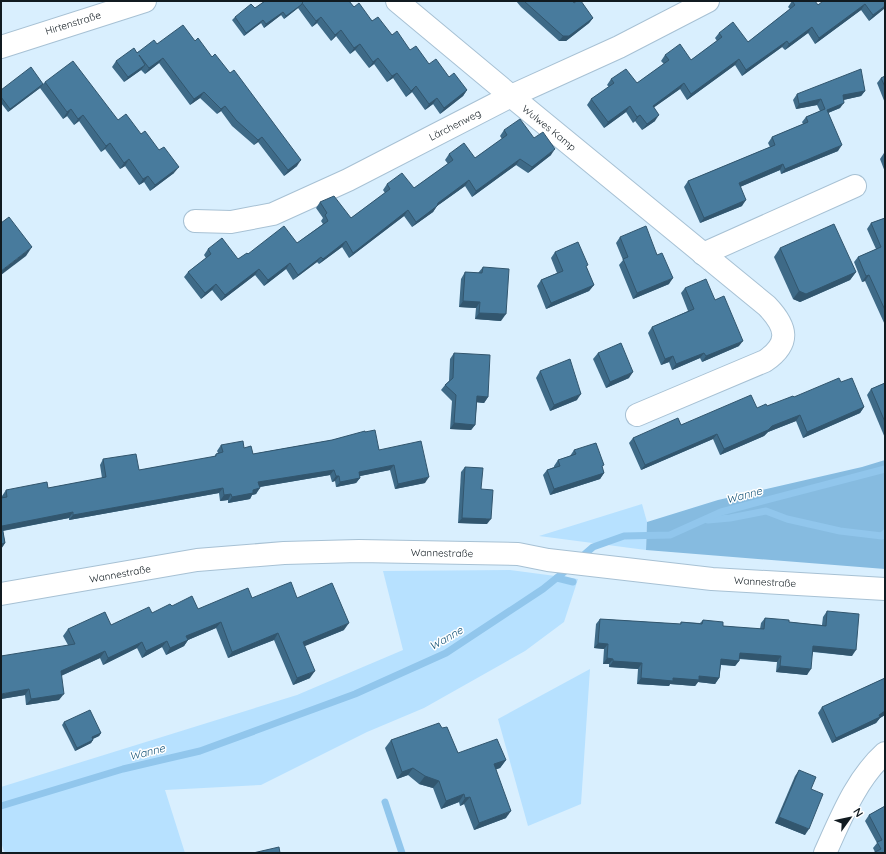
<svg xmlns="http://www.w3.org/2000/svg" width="886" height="854" font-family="Quicksand,sans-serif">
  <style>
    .green { fill: #b7e1ff }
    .forest { fill: #86bbe0 }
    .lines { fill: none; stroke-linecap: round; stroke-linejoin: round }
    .stream { stroke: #91c6ec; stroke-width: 7 }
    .minor-casing { stroke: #a7c1d4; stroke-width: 24 }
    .tertiary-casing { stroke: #a7c1d4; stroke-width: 24 }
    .minor { stroke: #fff; stroke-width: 22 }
    .tertiary { stroke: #fff; stroke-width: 22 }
    .wall { fill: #3e6a87 }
    .shaded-wall { fill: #32566e }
    .building { fill: #487b9d; stroke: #32566e }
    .labels { text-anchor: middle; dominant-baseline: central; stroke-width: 3; stroke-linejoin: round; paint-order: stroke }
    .street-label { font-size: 10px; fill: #111b21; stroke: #fff }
    .water-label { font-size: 11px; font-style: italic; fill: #155478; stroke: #fff }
  </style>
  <rect width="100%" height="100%" fill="#d9effe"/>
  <g class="green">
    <polygon points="642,504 647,522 646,550 539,536"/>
    <polygon points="510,570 578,579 564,622 525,651 424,708 367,732 261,785 165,790 185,853 5,853 1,843 1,787 297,695 403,650 383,571"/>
    <polygon points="590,669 581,804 528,826 498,719"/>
  </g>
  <polygon class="forest" points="885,460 885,569 646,550 647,522 718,500 862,467"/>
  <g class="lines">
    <g class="stream">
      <polyline points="708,520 730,518 766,511 787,519 840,531 882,536 885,533"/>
      <polyline points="578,560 593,547 624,536 670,535 721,512 885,469"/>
      <polyline points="557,578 573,582"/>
      <polyline points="385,802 402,853"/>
      <polyline points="1,806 123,769 200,751 355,694 446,653 543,589 569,568"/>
    </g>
    <g class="minor-casing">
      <g id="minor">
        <path d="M397 1 511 96 767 306C787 327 791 343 765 361L637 415"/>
        <polyline points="1,47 145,1"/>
        <polyline points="195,221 231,222 273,214 348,180 511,96 619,47 708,1"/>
        <polyline points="703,254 855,186"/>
        <path d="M825 853C841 818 856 779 885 753"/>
      </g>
    </g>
    <g class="tertiary-casing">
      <polyline id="tertiary" points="1,594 197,560 284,553 359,551 518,554 548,560 712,579 885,589"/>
    </g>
    <use href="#minor" class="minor"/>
    <use href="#tertiary" class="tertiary"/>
  </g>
  <g class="wall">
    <polygon points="265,1 349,1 354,7 392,35 410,50 429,64 449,77 467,90 463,96 440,114 433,104 425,110 412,92 406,97 393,78 387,82 374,64 369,68 355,50 350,54 336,36 331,41 317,23 312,27 298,8 284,19 281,15 264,28 261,23 244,36 232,20 235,17 255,8"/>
    <polygon points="516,1 573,1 593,18 589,23 566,41 559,41 521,7"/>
    <polygon points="792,1 818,5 885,1 885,8 869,21 861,10 815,44 808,33 785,50 782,47 742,76 735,65 687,100 680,89 654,107 655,121 642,130 635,121 633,123 626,112 604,128 587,105 591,99 609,87 607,85 611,79 637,83 664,64 661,61 665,55 691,60 717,41 715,38 719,33 748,42 790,9 788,7"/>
    <polygon points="195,41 212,57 297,166 284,176 258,142 254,145 232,126 221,111 217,114 200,98 190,105 159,63 145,74 141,70 124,82 112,67 116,61 157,44"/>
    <polygon points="885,76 885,103 877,83 881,78"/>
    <polygon points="45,82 118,120 141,134 174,173 150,191 144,182 139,185 125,166 120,169 105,149 101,152 79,121 74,125 67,116 63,119 40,88 8,112 1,103 1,90 43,84"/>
    <polygon points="865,91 861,96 843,100 840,108 828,113 838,151 781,174 780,170 740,187 742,206 700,223 684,187 688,181 770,147 768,143 772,137 803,124 802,122 806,117 820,111 817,105 796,109 793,100 797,94"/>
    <polygon points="504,130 534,138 551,155 528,173 516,165 472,197 465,186 437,206 433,212 412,227 404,216 349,258 342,247 319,264 317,262 293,280 286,269 264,286 255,275 221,301 212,290 201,299 184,277 188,272 206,258 204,255 208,249 238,259 248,254 297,243 323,224 321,221 323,218 316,208 320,202 351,218 385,193 383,190 387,184 414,188 448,164 445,160 449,154 475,158 502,139 500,136"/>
    <polygon points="884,153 885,156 885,172 880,159"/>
    <polygon points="885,218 885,325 865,281 862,282 854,262 858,257 876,249 867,229 871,223"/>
    <polygon points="620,237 669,284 633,299 619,265 623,260 616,243"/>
    <polygon points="780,248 856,272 850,280 800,302 793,299 774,257"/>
    <polygon points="555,252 586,267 594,285 589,291 546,309 537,286 541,280 557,273 551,258"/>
    <polygon points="483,267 501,321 475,319 476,308 459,307 461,279 465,272 478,273"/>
    <polygon points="685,288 715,300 739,346 702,362 700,358 672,370 669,362 661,365 648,333 652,327 688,311 681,293"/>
    <polygon points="454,353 488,397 484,403 477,402 475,425 471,430 450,429 452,401 441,390 445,385 449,381 450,359"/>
    <polygon points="598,353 629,378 606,388 593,359"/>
    <polygon points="540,371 577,400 550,411 536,378"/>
    <polygon points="841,382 864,407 860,413 803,438 796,421 768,432 764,436 720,455 713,439 641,470 629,443 633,438 681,425 767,406"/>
    <polygon points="885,383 885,438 867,395 871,389"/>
    <polygon points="365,432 379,450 425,483 395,489 390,470 360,476 360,478 356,483 336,487 335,481 332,482 330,475 259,487 256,494 252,495 250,499 228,503 228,500 220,501 219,493 69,520 69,518 3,531 5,543 1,549 1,498 2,498 2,496 6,490 48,488 102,478 100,465 103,459 139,470 214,457 216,454 218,453 217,451 221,445 244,448 253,454 332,440"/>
    <polygon points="574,450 602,468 604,473 600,479 550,495 543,475 547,470 554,467 554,466 558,460 570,456"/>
    <polygon points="465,467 481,489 487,524 458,523 461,472"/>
    <polygon points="252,598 297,598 344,630 304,646 310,678 293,685 274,640 228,658 216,628 188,640 184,646 166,655 162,647 142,658 137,648 103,665 100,658 61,676 59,700 26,705 25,695 1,699 68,645 63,636 68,629 111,625 152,613 172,606 198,609"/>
    <polygon points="827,611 852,656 813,652 807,675 776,672 777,662 739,659 739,661 735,666 721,665 719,678 715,684 698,682 695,686 670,684 669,686 637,684 638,669 609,667 609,664 603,664 604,649 594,648 596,624 600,619 680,624 681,622 700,623 703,620 723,626 760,629 761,623 765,618 789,622 822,625 823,617"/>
    <polygon points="885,678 885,715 880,718 876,723 832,743 818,713 822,707"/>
    <polygon points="64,722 101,733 99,736 93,739 91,743 75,751 62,725"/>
    <polygon points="442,728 458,753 506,760 500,768 496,769 506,818 474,830 464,804 460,806 459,802 441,809 433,788 419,784 408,775 397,779 385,748 391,740"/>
    <polygon points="799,770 811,789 805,835 775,823 795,776"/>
    <polygon points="885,806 885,853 875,852 873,848 877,843 865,821 869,815"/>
  </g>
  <g class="shaded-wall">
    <polygon points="865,4 861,10 815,44 819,38"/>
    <polygon points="301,5 298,8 284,19 286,16"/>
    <polygon points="885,6 885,8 869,21 873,15"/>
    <polygon points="283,12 281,15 264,28 266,24"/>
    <polygon points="321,17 317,23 312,27 316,21"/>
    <polygon points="593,18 589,23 566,41 559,41 563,36"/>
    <polygon points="263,20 261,23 244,36 246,33"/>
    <polygon points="812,27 808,33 785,50 789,44"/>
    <polygon points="341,30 336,36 331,41 335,35"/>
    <polygon points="787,41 782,47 742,76 746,70"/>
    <polygon points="360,44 355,50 350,54 354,48"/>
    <polygon points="163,58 159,63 145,74 149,68"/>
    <polygon points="378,58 374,64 369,68 373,62"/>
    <polygon points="739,59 735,65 687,100 691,94"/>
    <polygon points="145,65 141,70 124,82 128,77"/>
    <polygon points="397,73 393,78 387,82 392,76"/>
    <polygon points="684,83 680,89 649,111 653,106"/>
    <polygon points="43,85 40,88 8,112 10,109"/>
    <polygon points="416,86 412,92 406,97 411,91"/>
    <polygon points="467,90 463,96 440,114 444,108"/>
    <polygon points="865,91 861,96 839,101 843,95"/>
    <polygon points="204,92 200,98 190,105 194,99"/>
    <polygon points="437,98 433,104 425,110 429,104"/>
    <polygon points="821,99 817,105 796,109 799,104"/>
    <polygon points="844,103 840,108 823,115 827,110"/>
    <polygon points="225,106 221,111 217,114 221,109"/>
    <polygon points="630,106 626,112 604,128 608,122"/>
    <polygon points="71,109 67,116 63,119 67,112"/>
    <polygon points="83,115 79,121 74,125 78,119"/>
    <polygon points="640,115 635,121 633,123 637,117"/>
    <polygon points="659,115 655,121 642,130 647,124"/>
    <polygon points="262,137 258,142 254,145 258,140"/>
    <polygon points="110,143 105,149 101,152 106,146"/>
    <polygon points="842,145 838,151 781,174 785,169"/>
    <polygon points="555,149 551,155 528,173 532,167"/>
    <polygon points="129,159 125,166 120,169 124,163"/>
    <polygon points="520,159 516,165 472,197 476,191"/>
    <polygon points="301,160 297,166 284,176 288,170"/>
    <polygon points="783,164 780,170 735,189 739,183"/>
    <polygon points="179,167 174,173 150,191 155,185"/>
    <polygon points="148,176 144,182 139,185 143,179"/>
    <polygon points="469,180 465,186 437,206 433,212 412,227 416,222 438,203"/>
    <polygon points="746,200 742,206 700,223 704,218"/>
    <polygon points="408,210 404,216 349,258 353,253"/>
    <polygon points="346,241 342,247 319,264 323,259"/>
    <polygon points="32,247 26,256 1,275 1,271"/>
    <polygon points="321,257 317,262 293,280 298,275"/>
    <polygon points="290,263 286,269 264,286 268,280"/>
    <polygon points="259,269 255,275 221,301 225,295"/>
    <polygon points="856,272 850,280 800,302 793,299 799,291"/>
    <polygon points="869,275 865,281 862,282 866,276"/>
    <polygon points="673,278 669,284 633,299 637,293"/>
    <polygon points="216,284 212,290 201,299 205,293"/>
    <polygon points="594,285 589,291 546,309 551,303"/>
    <polygon points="463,301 480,302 476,308 459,307"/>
    <polygon points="479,313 506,314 501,321 475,319"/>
    <polygon points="743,341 739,346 702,362 706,356"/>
    <polygon points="704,353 700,358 672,370 676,364"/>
    <polygon points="673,356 669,362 661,365 665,359"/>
    <polygon points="633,372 629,378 606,388 610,382"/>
    <polygon points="581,394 577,400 550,411 554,405"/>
    <polygon points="477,396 488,397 484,403 473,402"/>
    <polygon points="864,407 860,413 803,438 807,432"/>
    <polygon points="800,415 796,421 768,432 764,436 720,455 724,449 772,426"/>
    <polygon points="454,423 475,425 471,430 450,429"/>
    <polygon points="717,434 713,439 641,470 645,465"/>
    <polygon points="394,465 390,470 355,477 359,472"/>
    <polygon points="334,470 330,475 254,488 258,482"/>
    <polygon points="604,473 600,479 550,495 554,489"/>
    <polygon points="336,476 339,476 335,481 332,482"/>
    <polygon points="429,477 425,483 395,489 398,484"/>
    <polygon points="360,478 356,483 336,487 340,482"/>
    <polygon points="223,488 219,493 69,520 73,515"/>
    <polygon points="260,488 256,494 252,495 250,499 228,503 232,497 253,490"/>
    <polygon points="231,494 228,500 220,501 224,495"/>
    <polygon points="73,512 69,518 1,531 2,526"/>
    <polygon points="462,518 491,519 487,524 458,523"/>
    <polygon points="5,543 1,549 1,544"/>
    <polygon points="221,622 216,628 188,640 184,646 166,655 170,648 186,636"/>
    <polygon points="349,623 344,630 298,649 303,642"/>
    <polygon points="278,633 274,640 228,658 232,652"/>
    <polygon points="167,641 162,647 142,658 146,651"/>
    <polygon points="142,642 137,648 103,665 108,658"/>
    <polygon points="598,643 608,644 604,649 594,648"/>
    <polygon points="813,646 856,650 852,656 809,651"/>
    <polygon points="105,651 100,658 56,678 61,671"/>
    <polygon points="740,653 781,656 777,662 736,658"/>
    <polygon points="607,658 613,659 609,664 603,664"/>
    <polygon points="721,659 739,661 735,666 717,664"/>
    <polygon points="613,661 642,663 638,669 609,667"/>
    <polygon points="780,666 811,669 807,675 776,672"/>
    <polygon points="315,671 310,678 293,685 297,678"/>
    <polygon points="699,676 719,678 715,684 698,682 695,686 670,684 669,686 637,684 641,678 673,678"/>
    <polygon points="29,689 25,695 1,699 1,694"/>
    <polygon points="64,694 59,700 26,705 31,699"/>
    <polygon points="885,711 885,715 880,718 876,723 832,743 836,738"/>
    <polygon points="101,733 99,736 90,740 92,737"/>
    <polygon points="93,740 91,743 75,751 77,748"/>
    <polygon points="506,760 500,768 489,772 494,764"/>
    <polygon points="413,768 408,775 397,779 402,772"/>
    <polygon points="425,776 439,781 433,788 419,784"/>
    <polygon points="464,794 459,802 441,809 446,801"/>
    <polygon points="470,797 464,804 460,806 465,798"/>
    <polygon points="511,811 506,818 474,830 479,823"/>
    <polygon points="779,817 809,829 805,835 775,823"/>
  </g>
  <g class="building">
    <polygon points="265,1 304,1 301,5 286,16 283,12 266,24 263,20 246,33 235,17 251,4 255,8"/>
    <polygon points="304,1 349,1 354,7 359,3 372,21 378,17 392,35 397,31 410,50 416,46 429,64 436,59 449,77 454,73 467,90 444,108 437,98 429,104 416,86 411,91 397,73 392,76 378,58 373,62 360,44 354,48 341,30 335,35 321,17 316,21 302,3"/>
    <polygon points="524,1 573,1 574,3 577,1 581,1 593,18 569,36 563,36"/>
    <polygon points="792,1 815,1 818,5 823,1 885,1 885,6 873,15 865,4 819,38 812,27 789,44 787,41 746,70 739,59 691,94 684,83 653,106 659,115 647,124 640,115 637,117 630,106 608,122 591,99 614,83 611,79 626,69 637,83 669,60 665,55 680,44 691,60 722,37 719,33 733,22 748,42 795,5"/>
    <polygon points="183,25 195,41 198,38 212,57 215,54 230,73 234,70 301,160 288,170 262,137 258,140 236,120 225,106 221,109 204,92 194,99 163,58 149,68 139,55 145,65 128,77 116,61 134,48 137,53 154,40 157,44"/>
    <polygon points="73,61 118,120 126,114 141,134 145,131 159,150 164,147 179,167 155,185 148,176 143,179 129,159 124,163 110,143 106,146 83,115 78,119 71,109 67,112 45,82"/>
    <polygon points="31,67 43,84 10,109 1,97 1,90"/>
    <polygon points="861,69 865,91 843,95 844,103 827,110 842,145 785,169 783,164 739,183 746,200 704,218 688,181 775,145 772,137 808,122 806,117 825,109 821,99 799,104 797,94"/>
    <polygon points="885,76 885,87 881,78"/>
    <polygon points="520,119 534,138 543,132 555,149 532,167 520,159 476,191 469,180 438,203 437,206 416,222 408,210 353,253 346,241 323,259 321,257 298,275 290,263 268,280 259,269 225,295 216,284 205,293 188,272 211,254 208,249 222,238 238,259 247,253 248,254 284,226 297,243 328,221 325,215 327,213 320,202 334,196 351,218 390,189 387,184 402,173 414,188 453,160 449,154 464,143 475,158 507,135 504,130"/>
    <polygon points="9,217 32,247 1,271 1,223"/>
    <polygon points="885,218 885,310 869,275 866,276 858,257 881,247 871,223"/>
    <polygon points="834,224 856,272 806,294 799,291 780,248"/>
    <polygon points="646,226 657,255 662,253 673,278 637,293 623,259 628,257 620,237"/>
    <polygon points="578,242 588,265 586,266 594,285 551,303 541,280 563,271 555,252"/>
    <polygon points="483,267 509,269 506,314 479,313 480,302 463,301 465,272 482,273"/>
    <polygon points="706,279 715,300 724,296 743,341 706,356 704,353 676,364 673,356 665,359 652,327 694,309 685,288"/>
    <polygon points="621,343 633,372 610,382 598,353"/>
    <polygon points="454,353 490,355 488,397 477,396 475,425 454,423 456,395 445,385 453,378"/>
    <polygon points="570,359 581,394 554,405 540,371"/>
    <polygon points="839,378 841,382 852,378 864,407 807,432 800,415 772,426 768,430 724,449 717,434 645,465 633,438 678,418 681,425 751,395 757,408 766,404 767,406 793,396 794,397"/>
    <polygon points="885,383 885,422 871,389"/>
    <polygon points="375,430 379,450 421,441 429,477 398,484 394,465 359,472 360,478 340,482 339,476 336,476 334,470 258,482 260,488 253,490 253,493 232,497 231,494 224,495 223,488 73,515 73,512 2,526 5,543 1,544 1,498 7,497 6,490 47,482 48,488 106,477 103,459 136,454 139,470 216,456 216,454 223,452 221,445 243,441 244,448 251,446 253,454 332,440 365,431 365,432"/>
    <polygon points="596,443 604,465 602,466 604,473 554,489 547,470 560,466 558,460 576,454 574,450"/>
    <polygon points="465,467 483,468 481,489 493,490 491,519 462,518"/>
    <polygon points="291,582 297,598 332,583 349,623 303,642 315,671 297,678 278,633 232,652 221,622 186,636 188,640 170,648 167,641 146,651 142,642 108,658 105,651 61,671 64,694 31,699 29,689 1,694 1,656 75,644 68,629 105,612 111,625 149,607 152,613 170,604 172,606 192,596 198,609 248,588 252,598"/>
    <polygon points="827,611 859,614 856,650 813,646 811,669 780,666 781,656 740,653 739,661 721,659 719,678 699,676 699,680 673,678 673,681 641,678 642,663 613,661 613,659 607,658 608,644 598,643 600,619 681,624 681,622 702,624 703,620 723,622 723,626 764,629 765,618 789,620 789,622 826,626"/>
    <polygon points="885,678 885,711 879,715 880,717 836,738 822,707"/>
    <polygon points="90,710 101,733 92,737 93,740 77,748 64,722"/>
    <polygon points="439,723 442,728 447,727 458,753 497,739 506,760 494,764 511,811 479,823 470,797 465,798 464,794 446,801 439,781 425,776 413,768 402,772 391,740"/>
    <polygon points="799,770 816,777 811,789 823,794 809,829 779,817"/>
    <polygon points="885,806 885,853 873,853 881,849 877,842 882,840 869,815"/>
    <polygon points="279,847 280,853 253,853"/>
  </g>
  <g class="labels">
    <g class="street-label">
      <text transform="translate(73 23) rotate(-17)">Hirtenstraße</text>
      <text transform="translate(455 125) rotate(-27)">Lärchenweg</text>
      <text transform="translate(549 128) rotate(39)">Wulwes Kamp</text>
      <text transform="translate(442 553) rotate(1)">Wannestraße</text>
      <text transform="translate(120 574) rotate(-10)">Wannestraße</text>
      <text transform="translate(765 582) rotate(3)">Wannestraße</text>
    </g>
    <g class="water-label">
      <text transform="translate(744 495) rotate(-15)">Wanne</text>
      <text transform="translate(446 638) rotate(-30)">Wanne</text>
      <text transform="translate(147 752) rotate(-14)">Wanne</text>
    </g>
  </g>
  <rect width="886" height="854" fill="none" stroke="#111b21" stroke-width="4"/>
  <g transform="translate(850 818) rotate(57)" stroke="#ffffff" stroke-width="3" paint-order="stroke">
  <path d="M0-3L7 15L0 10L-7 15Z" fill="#111b21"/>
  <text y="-6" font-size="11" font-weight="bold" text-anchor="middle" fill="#111b21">N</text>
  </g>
</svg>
